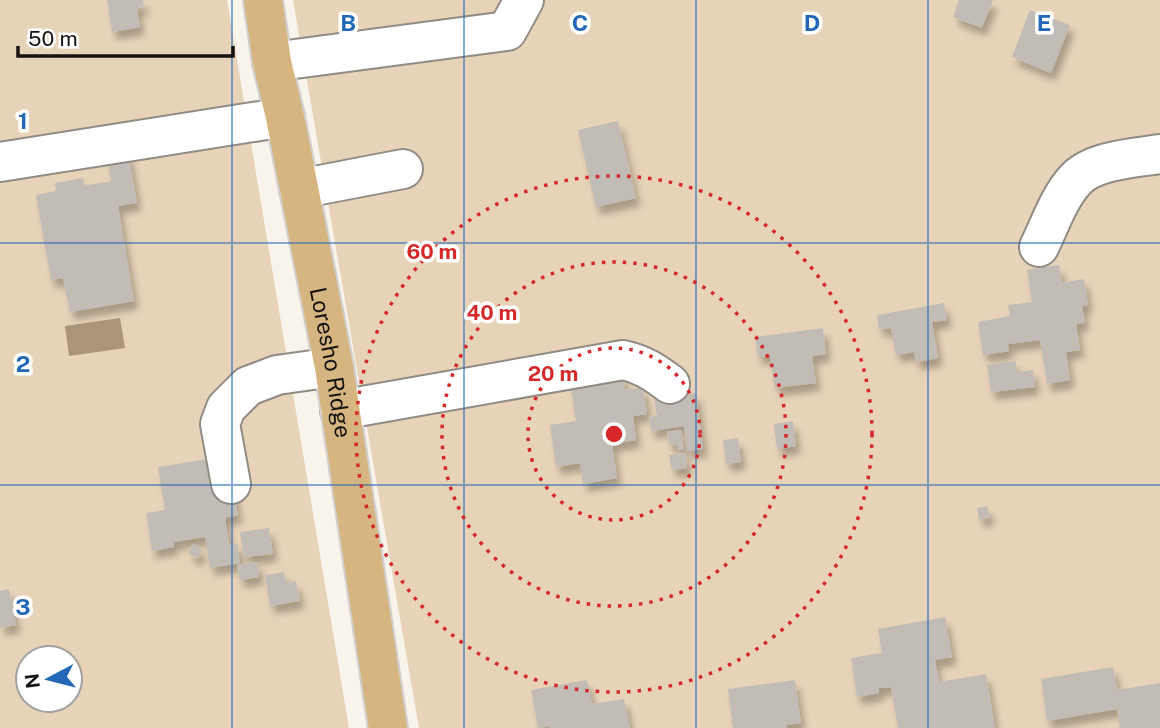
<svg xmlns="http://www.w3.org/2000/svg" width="1160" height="728" font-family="'Public Sans',sans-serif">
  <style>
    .green { fill: #e7d3b8; fill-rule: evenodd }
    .water { fill: #ab967a }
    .building { fill: #c1bcb5; filter: url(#shadow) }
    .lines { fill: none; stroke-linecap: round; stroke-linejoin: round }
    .minor-casing { stroke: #908b84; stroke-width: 42 }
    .major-casing { stroke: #d0d0cf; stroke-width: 42 }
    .minor { stroke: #fff; stroke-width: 38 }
    .major { stroke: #d6b580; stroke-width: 38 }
    .grid { fill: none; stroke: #2367b8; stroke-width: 2; stroke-opacity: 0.55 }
    .ring { fill: none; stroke: #d62828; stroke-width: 3.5; stroke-dasharray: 3.5 7 }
    .labels { text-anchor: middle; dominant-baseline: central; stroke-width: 7; stroke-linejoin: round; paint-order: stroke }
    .street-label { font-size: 23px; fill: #151311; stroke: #fff }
    .grid-label { font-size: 23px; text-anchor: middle; font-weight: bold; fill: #2367b8; stroke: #fff; stroke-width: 7; stroke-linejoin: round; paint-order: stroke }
    .centre { fill: #d62828; stroke: #fff; stroke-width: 3.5 }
    .ring-label { font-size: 21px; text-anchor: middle; font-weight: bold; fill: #d62828; stroke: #fff; stroke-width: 7; stroke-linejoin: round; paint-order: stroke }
  </style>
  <defs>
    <filter id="shadow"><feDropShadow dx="4.5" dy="8" stdDeviation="3.5" flood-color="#0004"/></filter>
  </defs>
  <rect width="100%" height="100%" fill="#f8f3eb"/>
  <g class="green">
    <path d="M0 0H227L349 728H0ZM28 658H70V700H28Z"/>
    <polygon points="293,0 1160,0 1160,728 419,728"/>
  </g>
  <polygon class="water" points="120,318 125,348 69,356 65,326"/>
  <g class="building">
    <polygon points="107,0 143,0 144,7 137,8 140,27 112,32"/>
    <polygon points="959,0 993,0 982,28 953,17"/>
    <polygon points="1030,10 1070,25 1051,73 1012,57"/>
    <polygon points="618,121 636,198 596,207 578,130"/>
    <polygon points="128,153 137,203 118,206 134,301 70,312 63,278 51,280 36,195 56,191 55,183 83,178 84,186 111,181 107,157"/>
    <polygon points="1059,265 1062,283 1084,279 1088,305 1082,306 1085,323 1076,324 1080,350 1066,352 1070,380 1047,384 1040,340 1008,344 1009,351 983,355 978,322 1010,316 1008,305 1032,302 1027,270"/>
    <polygon points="944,303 947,320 932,322 938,358 916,362 914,352 896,355 891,328 879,329 877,315"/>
    <polygon points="823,328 826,354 812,356 816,383 775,388 770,356 758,357 755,337"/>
    <polygon points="1016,361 1017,372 1033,370 1035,387 991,392 987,365"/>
    <polygon points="623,374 625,390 643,387 647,414 633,416 636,440 612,444 617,478 583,484 580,463 556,467 550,425 576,421 570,382"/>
    <polygon points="696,393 703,449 687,451 684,426 651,431 649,417 657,416 654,397"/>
    <polygon points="793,421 796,446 777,449 774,424"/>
    <polygon points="681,430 684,450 678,450 677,444 669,445 667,432"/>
    <polygon points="738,438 741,462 726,464 723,440"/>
    <polygon points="685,453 687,468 672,470 669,455"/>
    <polygon points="208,459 213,495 234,492 238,515 225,518 229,545 237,543 240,563 210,568 205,537 173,542 174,547 152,551 146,513 165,510 158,467"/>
    <polygon points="987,506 990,517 979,520 977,508"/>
    <polygon points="269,528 273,554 244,557 240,532"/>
    <polygon points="193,544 202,550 197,559 188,553"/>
    <polygon points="257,562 259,577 240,580 237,565"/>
    <polygon points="284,572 286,583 296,581 300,601 270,606 265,575"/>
    <polygon points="9,589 16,625 0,628 0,591"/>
    <polygon points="945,617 952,657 935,660 939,682 986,674 995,728 898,728 891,687 879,688 879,693 857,697 851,658 882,653 878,629"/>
    <polygon points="1113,667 1117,690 1160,683 1160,728 1120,728 1117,709 1047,721 1041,679"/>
    <polygon points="587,680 592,704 624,699 630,728 550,728 549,726 538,728 531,690"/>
    <polygon points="795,680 801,723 787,725 787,728 733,728 728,689"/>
  </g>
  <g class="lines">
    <g class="minor-casing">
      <g id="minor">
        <polyline points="272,62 507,31 524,0"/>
        <polyline points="0,162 285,117"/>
        <polyline points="299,189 403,169"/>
        <path d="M1039 247C1050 225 1059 197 1076 179 1094 160 1135 158 1160 154"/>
        <path d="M340 410 623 360C642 364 654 372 670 384"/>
        <polyline points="231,484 220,424 226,408 248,386 277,375 334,367"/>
      </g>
    </g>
    <g class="major-casing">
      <g id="major">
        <path id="s1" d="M263 0 272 62 285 117 334 367 388 728"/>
      </g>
    </g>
    <use href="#minor" class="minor"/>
    <use href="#major" class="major"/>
  </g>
  <path class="grid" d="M232 0V728M464 0V728M696 0V728M928 0V728M0 243H1160M0 485H1160"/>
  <g class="ring">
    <circle cx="614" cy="434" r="86"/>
    <circle cx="614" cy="434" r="172"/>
    <circle cx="614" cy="434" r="258"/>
  </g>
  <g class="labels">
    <g class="street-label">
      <text stroke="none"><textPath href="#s1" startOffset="369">Loresho Ridge</textPath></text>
    </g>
  </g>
  <g class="grid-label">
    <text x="348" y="31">B</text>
    <text x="580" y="31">C</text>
    <text x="812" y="31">D</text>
    <text x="1044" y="31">E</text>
    <text x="23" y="129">1</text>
    <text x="23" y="372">2</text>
    <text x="23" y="615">3</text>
  </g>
  <circle cx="614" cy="434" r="10" class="centre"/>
  <g class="ring-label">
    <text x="432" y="259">60 m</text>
    <text x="492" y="320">40 m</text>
    <text x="553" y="381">20 m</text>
  </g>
  <g transform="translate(49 679) rotate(263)"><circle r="33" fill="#ffffff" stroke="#a1a1a0" stroke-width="2"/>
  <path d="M0-5L12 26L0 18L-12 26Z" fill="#2367b8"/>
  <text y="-10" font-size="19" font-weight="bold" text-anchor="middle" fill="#151311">N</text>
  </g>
  <path d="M18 46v10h215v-10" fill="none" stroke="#151311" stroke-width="3.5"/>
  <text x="28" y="46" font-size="21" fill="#151311" stroke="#ffffff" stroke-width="5" paint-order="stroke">50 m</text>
</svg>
